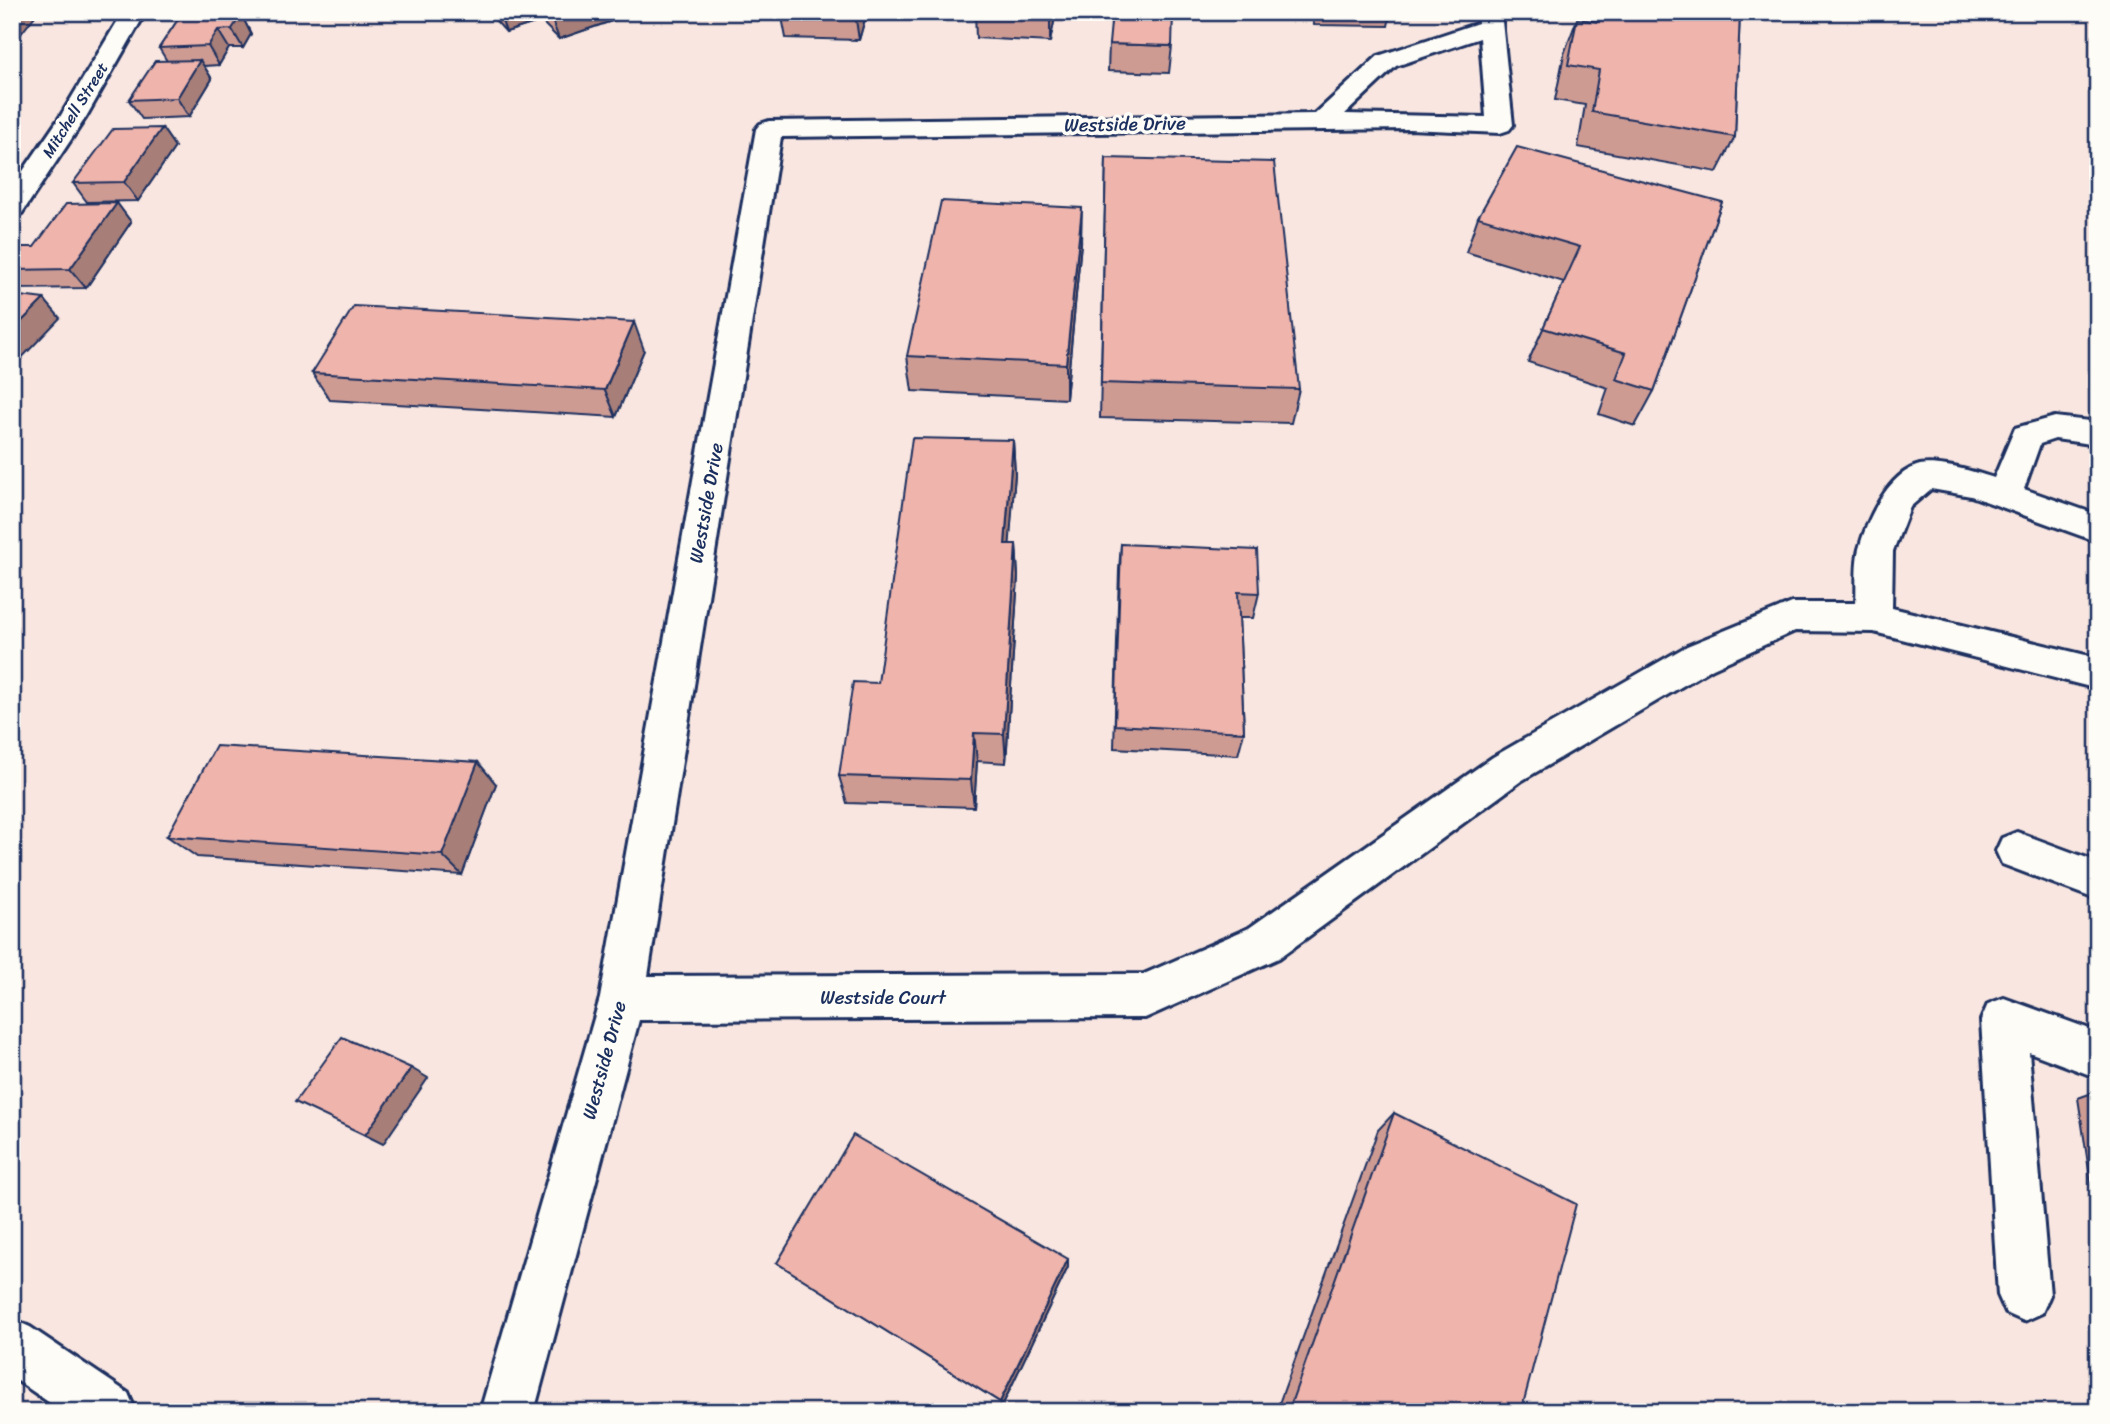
<svg xmlns="http://www.w3.org/2000/svg" width="2110" height="1424" font-family="Sriracha,sans-serif">
  <style>
    .lines { fill: none; stroke-linecap: round; stroke-linejoin: round }
    .minor-casing { stroke: #1b2f5e; stroke-width: 6 }
    .major-casing { stroke: #1b2f5e; stroke-width: 6 }
    .minor { fill: #fdfcf7; fill-rule: evenodd }
    .major { fill: #fdfcf7; fill-rule: evenodd }
    .wall { fill: #ce9b93; stroke: #1b2f5e; stroke-width: 2 }
    .shaded-wall { fill: #a77e78; stroke: #1b2f5e; stroke-width: 2 }
    .building { fill: #efb4ab; stroke: #1b2f5e; stroke-width: 2 }
    .labels { text-anchor: middle; dominant-baseline: central; stroke-width: 7; stroke-linejoin: round; paint-order: stroke }
    .far-street-label { font-size: 16px; fill: #1b2f5e; stroke: #fdfcf7 }
    .street-label { font-size: 19px; fill: #1b2f5e; stroke: #fdfcf7 }
  </style>
  <rect width="100%" height="100%" fill="#f9e6e0"/>
  <filter id="ink" filterUnits="userSpaceOnUse"><feTurbulence type="fractalNoise" baseFrequency=".0143" numOctaves="2"/><feDisplacementMap in="SourceGraphic" scale="14" xChannelSelector="R" yChannelSelector="G"/><feConvolveMatrix kernelMatrix="1 2 1 2 8 2 1 2 1" color-interpolation-filters="sRGB"/></filter>
  <g filter="url(#ink)">
    <g class="lines">
      <g class="minor-casing">
        <g id="minor">
          <polygon points="123,12 146,12 86,117 22,213 12,215 12,187 60,117"/>
          <path d="M1477 12H1501L1513 125 1509 130 1500 133 1409 129 781 137 648 976 1144 974 1249 928 1493 757 1687 646 1792 603H1856C1857 586 1855 565 1859 549 1867 520 1888 473 1920 465 1937 461 1977 472 1994 478L2015 428 2055 417 2098 422V445L2055 439 2040 444 2024 489 2098 515V542L1971 496 1931 489 1910 507 1893 551 1892 608 2098 658V689L1874 632 1795 631 1713 668 1521 781 1279 958 1145 1018 639 1020 534 1412H480L600 998 756 129 760 124 769 121 1315 114 1378 56 1478 23ZM1480 38 1486 117 1345 114 1396 66Z"/>
          <polygon points="2017,832 2098,862 2098,900 2002,864 1996,851 2002,838"/>
          <polygon points="2004,998 2098,1032 2098,1078 2029,1052 2050,1295 2042,1313 2024,1321 2006,1313 1998,1295 1981,1020 1988,1004"/>
        </g>
      </g>
      <g class="major-casing">
        <polygon id="major" points="12,1319 30,1327 128,1393 136,1412 63,1412 12,1377"/>
      </g>
      <use href="#minor" class="minor"/>
      <use href="#major" class="major"/>
    </g>
    <g class="wall">
      <polygon points="183,12 240,12 251,34 243,48 229,48 219,65 204,66 212,79 189,117 142,119 129,100 167,61 159,48"/>
      <polygon points="488,12 638,12 559,39 541,21 506,32"/>
      <polygon points="781,12 867,12 859,40 786,38"/>
      <polygon points="975,12 1056,12 1050,42 976,38"/>
      <polygon points="1312,12 1391,12 1388,26 1314,25"/>
      <polygon points="1594,12 1740,12 1735,137 1717,172 1578,147 1585,105 1555,100 1564,54 1577,19 1592,21"/>
      <polygon points="1109,44 1172,46 1169,73 1108,71"/>
      <polygon points="162,128 175,147 138,201 87,202 73,183"/>
      <polygon points="1106,158 1299,389 1291,423 1100,418"/>
      <polygon points="1722,202 1654,391 1635,426 1599,414 1608,388 1528,362 1564,282 1466,252 1478,217"/>
      <polygon points="117,203 131,222 86,288 12,289 12,247 34,247"/>
      <polygon points="1081,243 1066,399 912,391 907,356"/>
      <polygon points="644,350 616,417 330,400 312,373"/>
      <polygon points="1013,440 1015,474 1009,544 1016,544 1018,576 1006,763 977,761 974,807 847,803 839,776 878,683"/>
      <polygon points="1121,544 1259,593 1253,618 1239,618 1244,732 1238,755 1114,748 1119,570"/>
      <polygon points="496,784 462,875 197,857 167,836"/>
      <polygon points="2098,1091 2098,1230 2078,1098"/>
      <polygon points="1394,1113 1521,1412 1276,1412 1378,1130"/>
      <polygon points="1068,1259 1068,1267 1003,1404 777,1263"/>
    </g>
    <g class="shaded-wall">
      <polygon points="12,12 38,12 13,44 12,43"/>
      <polygon points="226,12 240,12 251,34 243,48 224,16"/>
      <polygon points="499,12 538,12 541,21 506,32"/>
      <polygon points="549,12 638,12 559,39"/>
      <polygon points="856,12 867,12 859,40 855,13"/>
      <polygon points="1050,12 1056,12 1050,42"/>
      <polygon points="218,30 229,48 219,65 208,46"/>
      <polygon points="200,60 212,79 189,117 177,98"/>
      <polygon points="162,128 175,147 138,201 124,182"/>
      <polygon points="117,203 131,222 86,288 70,269"/>
      <polygon points="1082,208 1081,243 1066,399 1066,364"/>
      <polygon points="44,299 60,318 12,368 12,331"/>
      <polygon points="634,322 644,350 616,417 605,390"/>
      <polygon points="1013,440 1015,474 1007,576 1005,544"/>
      <polygon points="1016,544 1018,576 1006,763 1004,734"/>
      <polygon points="974,733 977,761 974,807 971,780"/>
      <polygon points="478,762 496,784 462,875 442,855"/>
      <polygon points="411,1068 428,1078 383,1144 365,1135"/>
      <polygon points="1068,1259 1068,1267 1003,1404 1000,1402"/>
    </g>
    <g class="building">
      <polygon points="183,12 226,12 224,16 241,15 232,29 218,30 208,46 159,48"/>
      <polygon points="1000,12 1050,12 1050,15"/>
      <polygon points="1112,12 1173,12 1172,46 1109,44"/>
      <polygon points="1600,12 1740,12 1735,137 1592,112 1599,70 1568,65 1577,19 1599,22"/>
      <polygon points="200,60 177,98 129,100 155,61"/>
      <polygon points="162,128 124,182 73,183 113,129"/>
      <polygon points="1517,147 1722,202 1654,391 1616,379 1626,353 1543,328 1580,247 1478,217"/>
      <polygon points="1106,158 1274,162 1299,389 1101,383"/>
      <polygon points="941,201 1082,208 1066,364 907,356"/>
      <polygon points="117,203 70,269 12,270 12,247 34,247 66,204"/>
      <polygon points="12,295 44,299 12,331"/>
      <polygon points="354,306 634,322 605,390 312,373"/>
      <polygon points="912,438 1013,440 1005,544 1016,544 1004,734 974,733 971,780 839,776 853,682 878,683"/>
      <polygon points="1121,544 1257,550 1259,593 1238,592 1244,732 1115,725"/>
      <polygon points="216,746 478,762 442,855 167,836"/>
      <polygon points="342,1037 411,1068 365,1135 295,1102"/>
      <polygon points="1394,1113 1576,1204 1521,1412 1288,1412"/>
      <polygon points="853,1135 1068,1259 1000,1402 777,1263"/>
    </g>
  </g>
  <g class="labels">
    <g class="far-street-label">
      <text transform="translate(75 110) rotate(-58)">Mitchell Street</text>
    </g>
    <g class="street-label">
      <text transform="translate(1125 124) rotate(-1)">Westside Drive</text>
      <text transform="translate(706 503) rotate(-80)">Westside Drive</text>
      <text x="883" y="997">Westside Court</text>
      <text transform="translate(604 1060) rotate(-75)">Westside Drive</text>
    </g>
  </g>
  <rect width="2110" height="1424" fill="none" stroke="#fdfcf7" stroke-width="42"/>
  <rect x="21" y="21" width="2068" height="1382" fill="none" stroke="#1b2f5e" stroke-width="2.5" filter="url(#ink)"/>
</svg>
